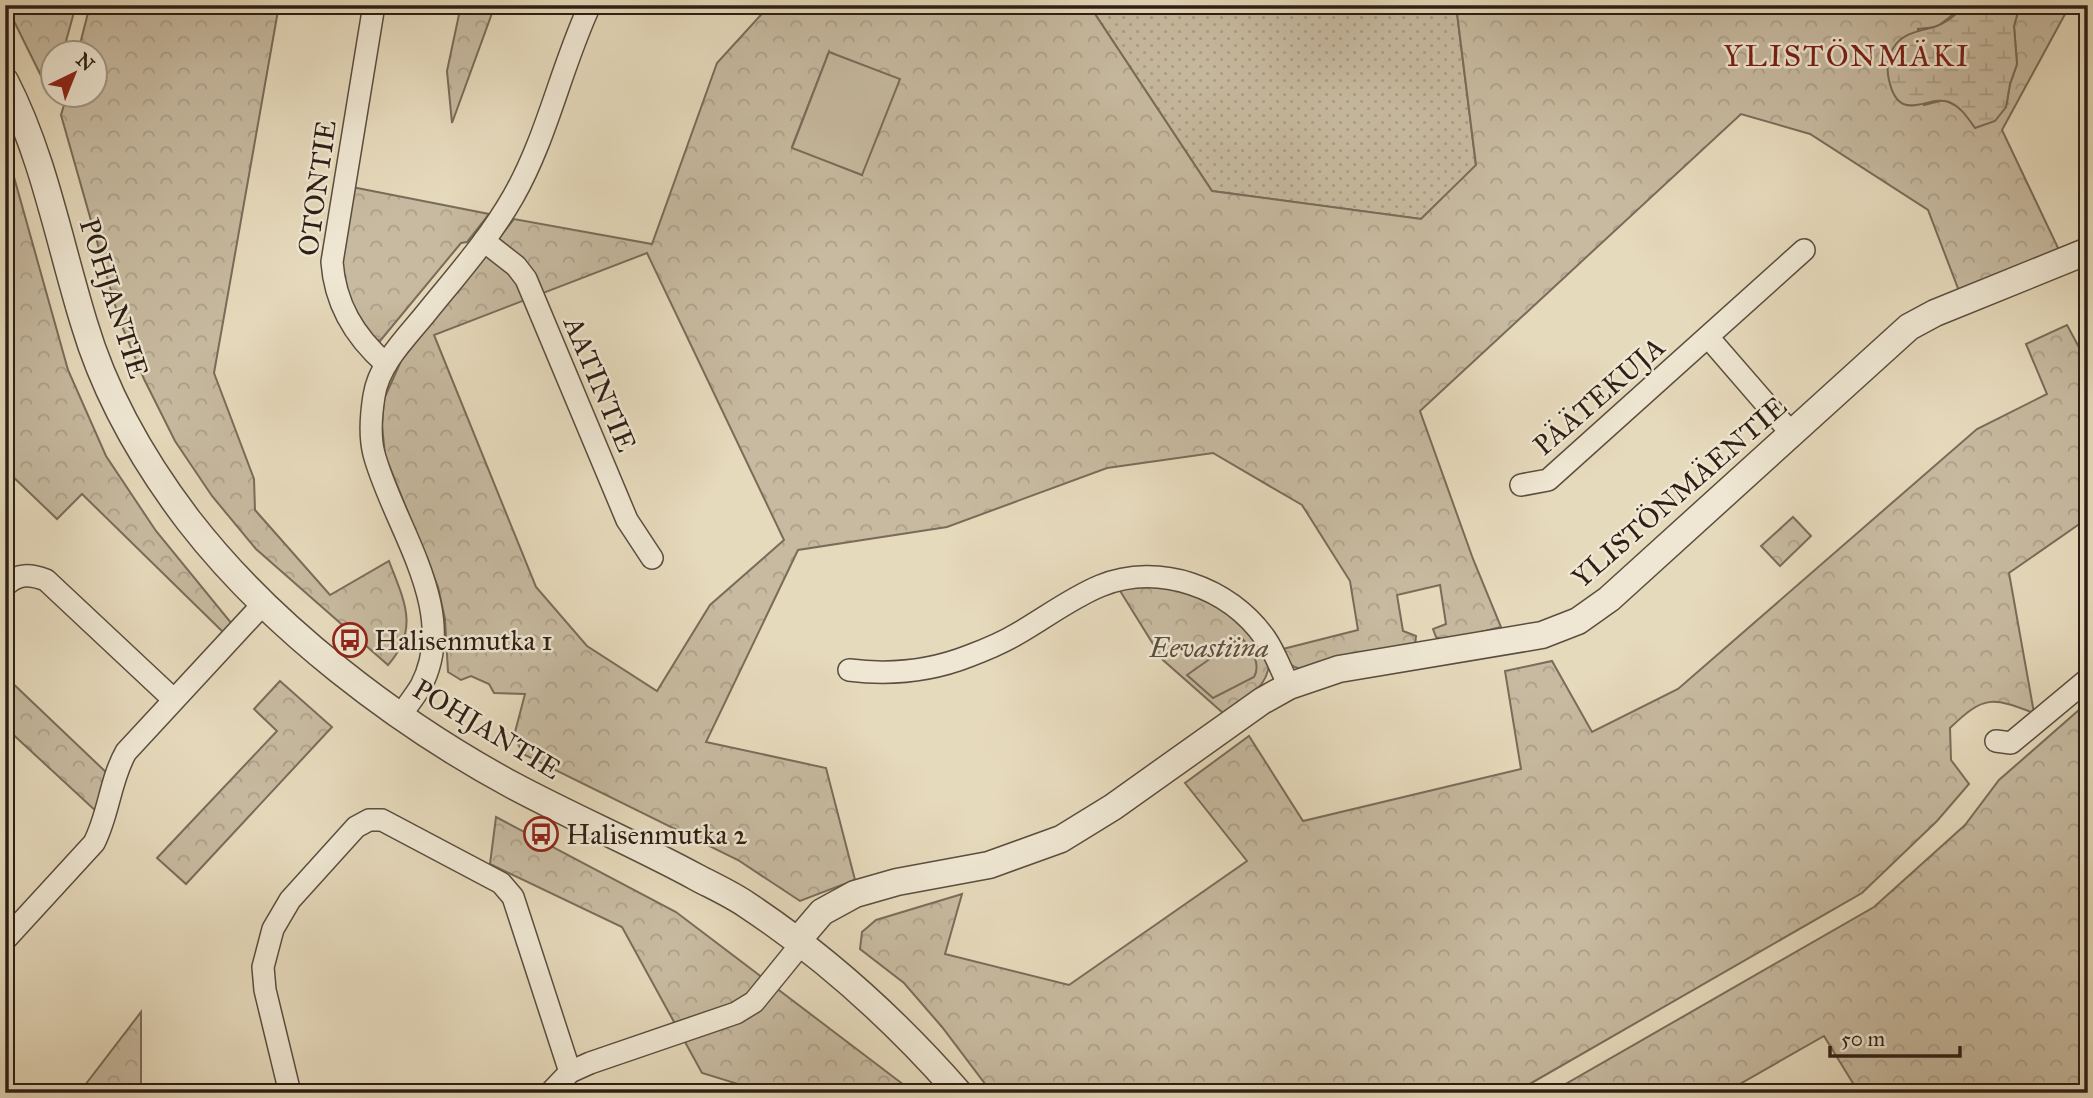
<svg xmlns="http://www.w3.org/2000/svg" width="2093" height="1098" font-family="'IM FELL Great Primer',serif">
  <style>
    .grass { fill: url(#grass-dots); stroke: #7a6c5a; stroke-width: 2 }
    .forest { fill: url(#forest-crowns); stroke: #7a6c5a; stroke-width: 2; fill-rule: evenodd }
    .wetland { fill: url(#wetland-marsh); stroke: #7a6c5a; stroke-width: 2 }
    .pitch { fill: #c7baa0; stroke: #7a6c5a; stroke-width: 2 }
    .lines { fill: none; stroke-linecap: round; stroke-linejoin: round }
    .minor-casing { stroke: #5b4e3f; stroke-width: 24 }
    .tertiary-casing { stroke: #5b4e3f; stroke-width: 29 }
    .minor { stroke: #efe7d3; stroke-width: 21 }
    .tertiary { stroke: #efe7d3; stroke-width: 26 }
    .labels { text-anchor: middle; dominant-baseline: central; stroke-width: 5; stroke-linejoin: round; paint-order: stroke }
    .street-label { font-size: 28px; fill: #2d1f15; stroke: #efe7d3 }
    .poi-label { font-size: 28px; fill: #2d1f15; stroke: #efe7d3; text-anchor: start }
    .park-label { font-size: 28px; font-style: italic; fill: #5b4e3f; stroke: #efe7d3 }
    .neighbourhood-label { font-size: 30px; letter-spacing: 2px; fill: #7a1f14; stroke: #efe7d3 }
  </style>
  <defs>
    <pattern id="grass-dots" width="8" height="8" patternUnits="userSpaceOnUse" patternTransform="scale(1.75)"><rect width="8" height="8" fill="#c7baa0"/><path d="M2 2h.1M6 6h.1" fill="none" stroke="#ab9f89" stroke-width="1.8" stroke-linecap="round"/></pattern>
    <pattern id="forest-crowns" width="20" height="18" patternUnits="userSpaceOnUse" patternTransform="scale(1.75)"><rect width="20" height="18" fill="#c7baa0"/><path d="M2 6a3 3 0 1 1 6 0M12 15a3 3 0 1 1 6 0" fill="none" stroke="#ab9f89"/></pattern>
    <pattern id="wetland-marsh" width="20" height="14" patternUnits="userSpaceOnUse" patternTransform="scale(1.75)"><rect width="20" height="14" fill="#c7baa0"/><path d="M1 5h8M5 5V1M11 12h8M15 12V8" fill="none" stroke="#ab9f89"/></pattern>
  </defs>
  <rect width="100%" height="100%" fill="#e6dabc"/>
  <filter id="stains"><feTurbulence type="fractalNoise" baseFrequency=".00286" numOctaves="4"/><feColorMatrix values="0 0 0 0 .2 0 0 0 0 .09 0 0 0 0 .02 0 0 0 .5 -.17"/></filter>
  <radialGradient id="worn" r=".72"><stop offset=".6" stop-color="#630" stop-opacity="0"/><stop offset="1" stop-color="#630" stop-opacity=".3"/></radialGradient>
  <polygon class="grass" points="1089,5 1456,5 1476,166 1421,219 1212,191"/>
  <g class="forest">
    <polygon points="6,5 76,5 63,52 52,52 51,96"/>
    <path d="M90 5H279L214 373 254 479 255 510 330 595 389 561C404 601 420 628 388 665L256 549 212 496 175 441 144 379 119 319 61 115 67 95 94 94V52H78Z"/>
    <polygon points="461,5 495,5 452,123 447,71"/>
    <path d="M770 5H1089L1212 191 1421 219 1476 165 1456 5H1965L1937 27 1918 29 1924 105 1944 100 1958 106 2006 107 2010 84 2017 64 2014 26 2020 5H2070L2002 130 2059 250 1959 291 1928 210 1810 134 1741 114 1420 411 1473 559 1501 627 1444 641 1436 637 1433 629 1446 624 1440 585 1397 595 1403 631 1416 636 1415 646 1309 670C1293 669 1287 664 1279 650L1358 630 1350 581 1302 505 1213 453 1107 468 947 527 798 550 706 742 826 768 855 880 800 901 738 860 523 754 514 736 525 694 494 693 489 684 471 676 461 680 448 672 445 619 438 587 385 455 382 425 384 399 401 361 514 219 652 244 717 63ZM829 52 862 175 792 147ZM647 253 784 540 710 605 657 691 587 646 536 587 434 335Z"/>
    <polygon points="12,170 68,370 106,456 156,531 232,624 224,633 82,494 57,519 7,471 5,472 5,178"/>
    <polygon points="352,187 489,214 467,242 461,243 380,341 375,339 363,327 342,286 340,264"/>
    <path d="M2067 325 2088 364V518L2009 573 2034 713C1992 697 1984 695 1950 728L1951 760 1969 784 1937 821 1862 893 1514 1093H992L942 1027 904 983 860 949 862 932 876 920 962 894 945 954 1069 985 1247 861 1185 783 1249 736 1303 821 1521 769 1505 671 1552 661 1592 732 1678 689 1977 429 2047 394 2026 344Z"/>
    <polygon points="1793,517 1811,536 1780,566 1761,546"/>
    <path d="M1168 584 1214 601 1250 631 1269 663C1268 689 1243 700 1223 713L1163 660 1117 586Z"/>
    <polygon points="5,676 109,775 99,814 5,727"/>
    <polygon points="280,681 332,727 186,884 157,858 277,731 254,709"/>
    <polygon points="2088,702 2088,1093 1859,1093 1824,1036 1724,1093 1550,1093 1874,907 1965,825 1999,780"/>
    <polygon points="496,817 676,912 904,1085 906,1093 767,1093 702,1073 622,927 490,864"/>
    <polygon points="141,1012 141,1093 79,1093"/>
  </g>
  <path class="wetland" d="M1965 5H2020L2014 26 2017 64 2010 84 2006 107 1995 121 1975 128C1967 117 1961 107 1949 102 1928 94 1899 126 1889 80 1886 67 1888 54 1896 44 1906 32 1921 31 1934 27 1944 24 1959 13 1965 5Z"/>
  <g class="pitch">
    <polygon points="829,52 900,79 862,175 792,148"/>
    <path d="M1241 637C1250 648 1262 663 1254 677L1213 698 1187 675Z"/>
  </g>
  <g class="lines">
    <g class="minor-casing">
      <g id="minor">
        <path d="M374 5 332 262C335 304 354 336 386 364"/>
        <polyline points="484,241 516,266 526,279 627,520 652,558"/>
        <polyline points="1708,337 1792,434"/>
        <polyline points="1521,485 1548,480 1804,250"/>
        <path d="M5 586C18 573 30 574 46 580L173 699"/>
        <path d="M849 670C889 675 931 671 969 656 985 650 1002 643 1017 634 1045 618 1071 598 1100 586 1159 562 1229 587 1265 638 1275 652 1281 670 1289 686"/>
        <path d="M400 716C407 706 415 696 421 686 461 610 393 526 374 454 369 435 371 415 374 396 379 363 407 337 427 312 457 275 489 239 513 197 547 138 561 67 590 5"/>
        <polyline points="1996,741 2011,743 2088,679"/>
        <path d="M5 940 94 843C109 814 110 780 126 752L264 603"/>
        <polyline points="290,1093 265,990 263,967 273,929 290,900 356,827 369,820 382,820 501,883 513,897 570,1072"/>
        <polyline points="550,1093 570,1072 590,1063 736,1013 754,1002 802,943"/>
      </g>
    </g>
    <g class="tertiary-casing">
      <g id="tertiary">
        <path d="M5 81C44 157 59 242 84 323 105 394 144 462 189 521 271 627 397 723 514 786 574 818 637 845 696 877 713 886 731 894 747 905 827 958 896 1021 959 1093"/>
        <polyline points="798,940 822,912 855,894 897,882 989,865 1061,839 1113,807 1262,701 1289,686 1339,669 1542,635 1578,621 1609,599 1909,327 1935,313 2088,251"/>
      </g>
    </g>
    <use href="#minor" class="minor"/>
    <use href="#tertiary" class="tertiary"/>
  </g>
  <defs>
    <g id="bus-ring" transform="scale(1.75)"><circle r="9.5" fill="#efe7d3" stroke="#8f2418" stroke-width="1.5"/><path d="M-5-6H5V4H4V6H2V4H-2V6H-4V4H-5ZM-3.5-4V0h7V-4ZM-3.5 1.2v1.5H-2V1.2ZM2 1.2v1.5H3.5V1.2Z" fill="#8f2418"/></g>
  </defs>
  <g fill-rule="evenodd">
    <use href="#bus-ring" x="350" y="640"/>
    <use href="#bus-ring" x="541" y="834"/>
  </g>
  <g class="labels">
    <g class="street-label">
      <text transform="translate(317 188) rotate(-82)">OTONTIE</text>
      <text transform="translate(114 298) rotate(72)">POHJANTIE</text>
      <text transform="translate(600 384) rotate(67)">AATINTIE</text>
      <text transform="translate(1599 396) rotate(-41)">PÄÄTEKUJA</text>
      <text transform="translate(1679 492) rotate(-41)">YLISTÖNMÄENTIE</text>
      <text transform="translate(487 729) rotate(31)">POHJANTIE</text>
    </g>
    <g class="poi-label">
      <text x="374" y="640">Halisenmutka 1</text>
      <text x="566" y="834">Halisenmutka 2</text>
    </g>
    <g class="park-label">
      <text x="1209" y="647">Eevastiina</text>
    </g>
    <g class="neighbourhood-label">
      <text x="1847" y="56">YLISTÖNMÄKI</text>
    </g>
  </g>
  <rect width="2093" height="1098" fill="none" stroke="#e6dabc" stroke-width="28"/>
  <rect x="7" y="7" width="2079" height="1084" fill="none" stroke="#2d1f15" stroke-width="3.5"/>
  <rect x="14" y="14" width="2065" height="1070" fill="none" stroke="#2d1f15" stroke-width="2"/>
  <g transform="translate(74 74) rotate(43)"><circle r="33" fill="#efe7d3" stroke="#a19787" stroke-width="2"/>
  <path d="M0-5L12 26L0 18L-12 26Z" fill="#8f2418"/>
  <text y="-10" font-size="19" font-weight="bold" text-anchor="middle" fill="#2d1f15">N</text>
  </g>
  <path d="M1830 1046v10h130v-10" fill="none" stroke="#2d1f15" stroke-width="3.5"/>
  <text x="1841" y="1046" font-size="21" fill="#2d1f15" stroke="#efe7d3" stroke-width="5" paint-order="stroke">50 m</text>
  <rect width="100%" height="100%" filter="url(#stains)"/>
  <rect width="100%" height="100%" fill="url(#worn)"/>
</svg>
